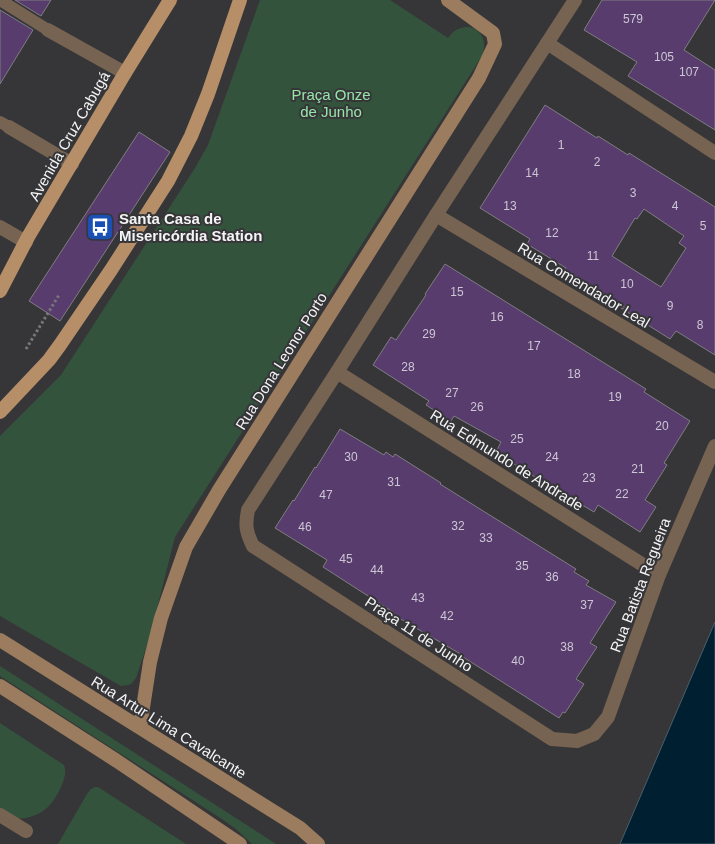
<svg xmlns="http://www.w3.org/2000/svg" width="715" height="844" font-family="Helvetica,sans-serif">
  <style>
    .green { fill: #34533c }
    .water { fill: #001f30; stroke: #495f6b }
    .building { fill: #583c6d; stroke: #7f7d81; fill-rule: evenodd }
    .lines { fill: none; stroke-linecap: round; stroke-linejoin: round }
    .path { stroke: #78787b; stroke-width: 3; stroke-dasharray: 2.5 2.5; stroke-linecap: butt }
    .service { stroke: #776351; stroke-width: 12 }
    .minor { stroke: #776351; stroke-width: 14 }
    .secondary { stroke: #9b7c5e; stroke-width: 14 }
    .primary { stroke: #b68e68; stroke-width: 14 }
    .labels { text-anchor: middle; dominant-baseline: central; stroke-width: 4; stroke-linejoin: round; paint-order: stroke }
    .number-label { font-size: 12px; fill: #cdc6d4 }
    .park-label { font-size: 15px; fill: #95e5a9; stroke: #363639 }
    .street-label { font-size: 15px; fill: #f4f4f6; stroke: #363639 }
    .poi-label { font-size: 15px; font-weight: bold; fill: #f4f4f6; stroke: #363639; text-anchor: start }
  </style>
  <rect width="100%" height="100%" fill="#363639"/>
  <g class="green">
    <path d="M260 0H390L448 38C464 16 492 30 482 56L175 537 150 636 136 678 131 684 128 685 121 686 0 616V436L61 375 195 168 208 145Z"/>
    <polygon points="0,666 276,844 252,844 236,829 222,819 0,676"/>
    <path d="M0 723 64 765C67 772 64 780 61 787 48 816 30 821 0 818Z"/>
    <polygon points="95,787 98,787 186,844 58,844 87,794 91,789"/>
  </g>
  <polygon class="water" points="715,622 715,844 620,844"/>
  <g class="building">
    <polygon points="15,0 51,0 41,16"/>
    <polygon points="602,0 715,0 684,50 715,70 715,130 628,76 637,62 584,30"/>
    <polygon points="0,10 33,30 0,84"/>
    <path d="M545 105 597 138 598 136 628 155 629 153 715 207V355L676 331 670 339 621 308H626L565 270 566 268 527 244 530 239 480 208ZM644 209 684 236 679 243 686 248 661 287 612 256 635 218 637 219Z"/>
    <polygon points="139,132 170,152 60,321 29,301"/>
    <polygon points="445,264 646,389 644,392 690,421 664,463 667,465 645,500 656,507 640,532 598,505 594,512 520,468 496,452 501,442 454,416 451,421 426,405 429,401 373,365 391,337 396,340 426,295 425,294"/>
    <polygon points="340,429 384,455 386,452 393,457 395,454 441,483 440,484 576,569 574,572 589,581 586,585 616,602 590,643 597,647 576,679 584,684 565,713 563,712 559,718 463,657 464,656 392,614 393,612 323,567 327,560 275,528 293,500 294,501 315,467 316,468"/>
  </g>
  <g class="lines">
    <polyline class="path" points="26,349 59,295"/>
    <g class="service">
      <polyline points="0,0 48,30"/>
      <polyline points="0,122 9,127"/>
    </g>
    <g class="minor">
      <path d="M575 0 436 215 337 372 248 510C245 525 246 532 253 546L552 739 577 741 594 734 608 717 659 575 715 446"/>
      <polyline points="48,30 125,73"/>
      <polyline points="547,43 715,153"/>
      <polyline points="9,127 72,164"/>
      <polyline points="436,215 715,382"/>
      <polyline points="0,227 26,242"/>
      <polyline points="337,372 659,575"/>
      <polyline points="0,815 26,831"/>
    </g>
    <g class="secondary">
      <polyline points="0,640 300,828 318,844"/>
      <polyline points="0,686 117,761 240,844"/>
      <polyline points="140,727 150,662 161,618 186,547 219,490 479,78 495,44 493,33 448,0"/>
    </g>
    <g class="primary">
      <polyline points="0,291 28,237 125,73 170,0"/>
      <polyline points="0,412 49,360 60,345 111,270 168,181 191,136 208,94 240,0"/>
    </g>
  </g>
  <defs>
    <g id="bus-square" transform="scale(1.4375)"><rect x="-9" y="-9" width="18" height="18" rx="4" fill="#1a4fb4" stroke="#363639"/><path d="M-5-6H5V4H4V6H2V4H-2V6H-4V4H-5ZM-3.5-4V0h7V-4ZM-3.5 1.2v1.5H-2V1.2ZM2 1.2v1.5H3.5V1.2Z" fill="#fff"/></g>
  </defs>
  <g fill-rule="evenodd">
    <use href="#bus-square" x="100" y="227"/>
  </g>
  <g class="labels">
    <g class="number-label">
      <text x="633" y="19">579</text>
      <text x="664" y="57">105</text>
      <text x="689" y="72">107</text>
      <text x="561" y="145">1</text>
      <text x="597" y="162">2</text>
      <text x="532" y="173">14</text>
      <text x="633" y="193">3</text>
      <text x="510" y="206">13</text>
      <text x="675" y="206">4</text>
      <text x="703" y="226">5</text>
      <text x="552" y="233">12</text>
      <text x="593" y="256">11</text>
      <text x="627" y="284">10</text>
      <text x="457" y="292">15</text>
      <text x="670" y="306">9</text>
      <text x="497" y="317">16</text>
      <text x="700" y="325">8</text>
      <text x="429" y="334">29</text>
      <text x="534" y="346">17</text>
      <text x="408" y="367">28</text>
      <text x="574" y="374">18</text>
      <text x="452" y="393">27</text>
      <text x="615" y="397">19</text>
      <text x="477" y="407">26</text>
      <text x="662" y="426">20</text>
      <text x="517" y="439">25</text>
      <text x="351" y="457">30</text>
      <text x="552" y="457">24</text>
      <text x="638" y="469">21</text>
      <text x="589" y="478">23</text>
      <text x="394" y="482">31</text>
      <text x="622" y="494">22</text>
      <text x="326" y="495">47</text>
      <text x="458" y="526">32</text>
      <text x="305" y="527">46</text>
      <text x="486" y="538">33</text>
      <text x="346" y="559">45</text>
      <text x="522" y="566">35</text>
      <text x="377" y="570">44</text>
      <text x="552" y="577">36</text>
      <text x="418" y="598">43</text>
      <text x="587" y="605">37</text>
      <text x="447" y="616">42</text>
      <text x="567" y="647">38</text>
      <text x="518" y="661">40</text>
    </g>
    <g class="park-label">
      <text x="331" y="94">Praça Onze<tspan x="331" dy="17">de Junho</tspan></text>
    </g>
    <g class="street-label">
      <text transform="translate(69 136) rotate(-60)">Avenida Cruz Cabugá</text>
      <text transform="translate(584 285) rotate(31)">Rua Comendador Leal</text>
      <text transform="translate(281 361) rotate(-58)">Rua Dona Leonor Porto</text>
      <text transform="translate(507 460) rotate(32)">Rua Edmundo de Andrade</text>
      <text transform="translate(640 585) rotate(-69)">Rua Batista Regueira</text>
      <text transform="translate(419 634) rotate(33)">Praça 11 de Junho</text>
      <text transform="translate(169 727) rotate(32)">Rua Artur Lima Cavalcante</text>
    </g>
    <g class="poi-label">
      <text x="119" y="218">Santa Casa de<tspan x="119" dy="17">Misericórdia Station</tspan></text>
    </g>
  </g>
</svg>
